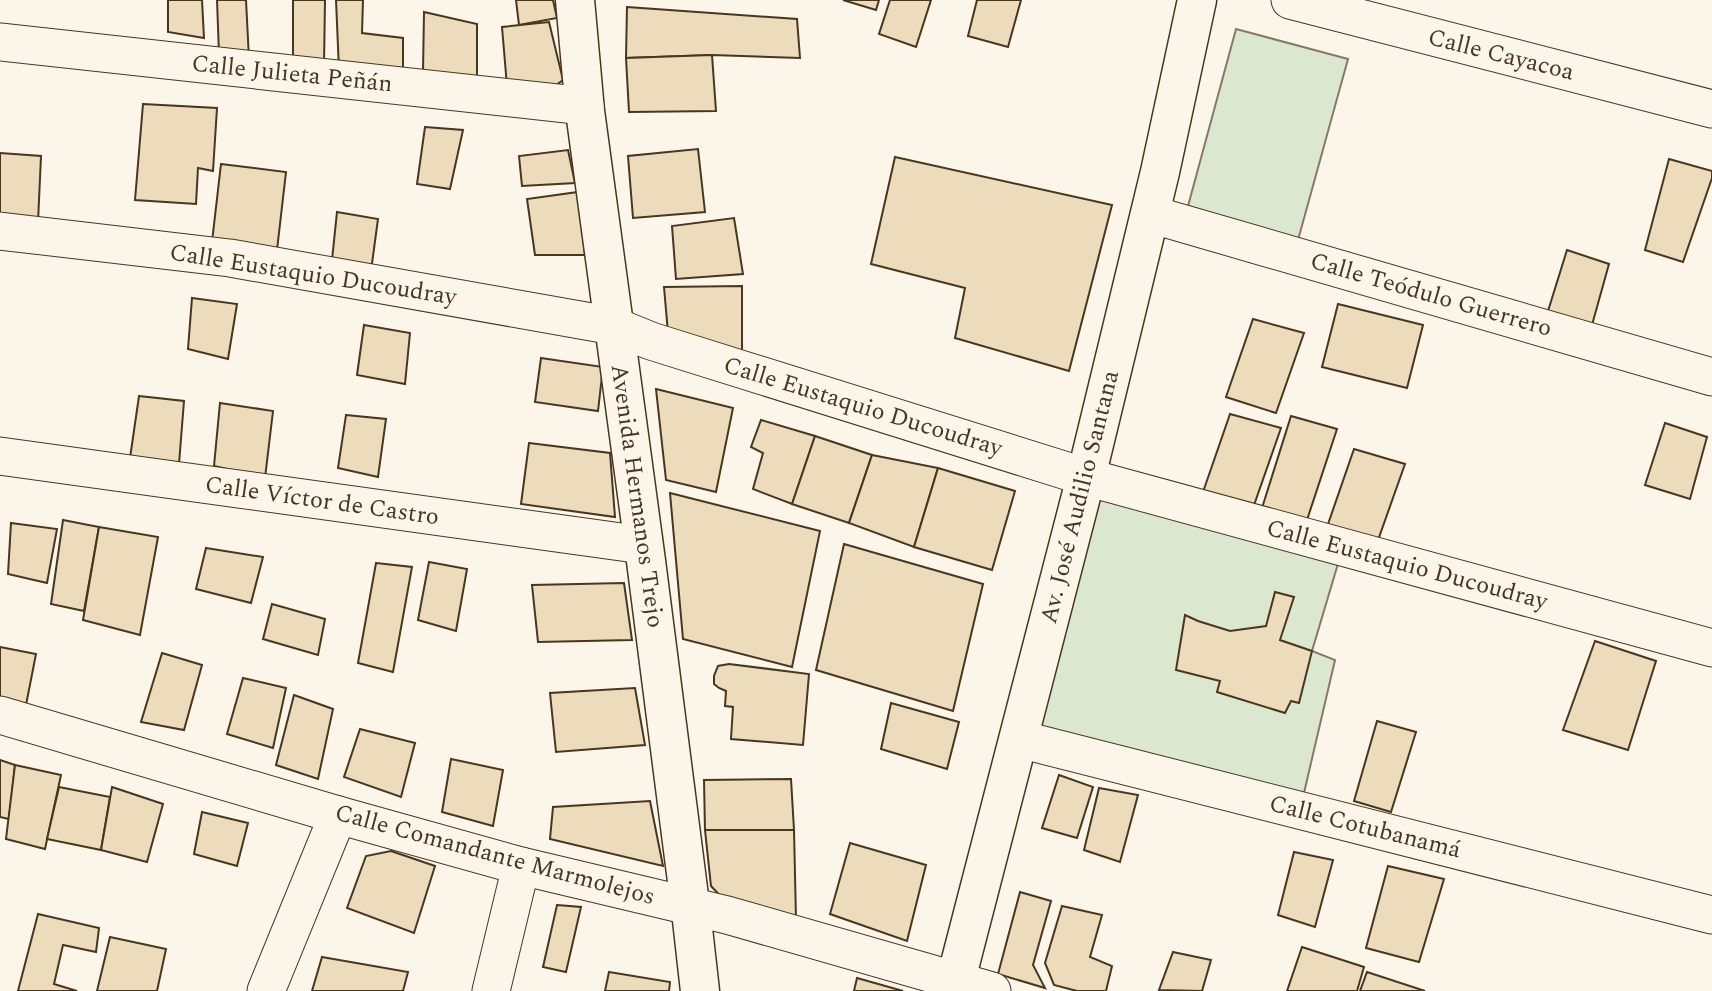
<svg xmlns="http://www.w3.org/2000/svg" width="1712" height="991" font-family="Spectral,serif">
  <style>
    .green { fill: #dce7d0; stroke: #887966; stroke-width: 2 }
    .building { fill: #ecdcbc; stroke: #4a3520; stroke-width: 2 }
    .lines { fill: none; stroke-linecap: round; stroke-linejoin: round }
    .minor-casing { stroke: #4a3520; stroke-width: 39 }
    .major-casing { stroke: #4a3520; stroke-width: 41 }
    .minor { stroke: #fbf6e9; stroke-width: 37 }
    .major { stroke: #fbf6e9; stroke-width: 38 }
    .labels { text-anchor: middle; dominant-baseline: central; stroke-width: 5; stroke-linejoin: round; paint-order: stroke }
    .street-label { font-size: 24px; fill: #4a3520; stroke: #fbf6e9 }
  </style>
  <rect width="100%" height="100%" fill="#fbf6e9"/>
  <g class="green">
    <polygon points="1236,29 1348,59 1298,240 1188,206"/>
    <polygon points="1086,477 1343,547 1312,651 1335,660 1300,810 1019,739"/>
  </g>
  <g class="building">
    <polygon points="168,0 202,0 204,38 168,32"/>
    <polygon points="217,0 246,0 249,59 219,54"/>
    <polygon points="293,0 325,0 324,65 293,61"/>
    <polygon points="336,0 363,0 362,33 403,38 403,69 339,70"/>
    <polygon points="516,0 553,0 557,18 519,25"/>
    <polygon points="843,0 879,0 876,10"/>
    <polygon points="890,0 931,0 916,47 879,34"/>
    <polygon points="977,0 1021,0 1008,47 968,36"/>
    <polygon points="627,7 797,19 800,58 712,55 626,58"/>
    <polygon points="424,12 477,24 477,82 423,72"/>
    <polygon points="549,22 563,80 548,91 507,86 502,27"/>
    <polygon points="712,55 716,111 629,112 626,58"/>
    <polygon points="143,104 217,108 213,171 198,168 196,204 135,200"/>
    <polygon points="425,127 463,130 450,189 417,184"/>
    <polygon points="698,149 705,212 633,218 628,156"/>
    <polygon points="568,150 575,183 522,186 519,156"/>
    <polygon points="0,153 41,156 38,222 0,220"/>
    <polygon points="895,157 1112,205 1069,371 955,338 965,288 871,264"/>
    <polygon points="1669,159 1712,171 1712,178 1683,262 1645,250"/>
    <polygon points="221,164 286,172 277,250 212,242"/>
    <polygon points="578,192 585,255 535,255 527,199"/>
    <polygon points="337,212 378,219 371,271 332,260"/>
    <polygon points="734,218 743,274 676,279 672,226"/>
    <polygon points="1567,250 1609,264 1592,325 1548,311"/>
    <polygon points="742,286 742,360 668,333 664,287"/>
    <polygon points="192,298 237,304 228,359 188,349"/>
    <polygon points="1338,304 1423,325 1407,388 1322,367"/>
    <polygon points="1253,319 1304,333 1276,413 1226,397"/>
    <polygon points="364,325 410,333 405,384 357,375"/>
    <polygon points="541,358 603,367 598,411 535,402"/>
    <polygon points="656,389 733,408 716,492 666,480"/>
    <polygon points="139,396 184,401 179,464 130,458"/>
    <polygon points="220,403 273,411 265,478 214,466"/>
    <polygon points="1230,414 1281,428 1253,508 1203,492"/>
    <polygon points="346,415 386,419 378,477 338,468"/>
    <polygon points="1291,416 1337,429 1306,523 1262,508"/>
    <polygon points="761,420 815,436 792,504 753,489 763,453 751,447"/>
    <polygon points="1665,423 1707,437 1690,499 1645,485"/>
    <polygon points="815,436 872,455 849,523 792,504"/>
    <polygon points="529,443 610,453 615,517 521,504"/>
    <polygon points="1354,449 1405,464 1377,543 1327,527"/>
    <polygon points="872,455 938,468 914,547 849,523"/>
    <polygon points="938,468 1015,491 992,570 914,547"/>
    <polygon points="670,493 820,531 792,667 683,639"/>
    <polygon points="63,520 99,527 84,611 51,604"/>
    <polygon points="11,523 57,529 47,583 8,574"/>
    <polygon points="99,527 158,537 140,635 83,620"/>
    <polygon points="844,544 983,584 953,711 816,670"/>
    <polygon points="206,548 263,557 251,603 196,589"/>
    <polygon points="429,562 467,569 456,631 418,620"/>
    <polygon points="376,563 412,567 393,672 358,663"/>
    <polygon points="624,583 632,640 538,642 532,585"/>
    <polygon points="1275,592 1294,597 1280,640 1312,651 1299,703 1291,701 1285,713 1217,692 1220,681 1176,670 1185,615 1198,621 1230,631 1266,626"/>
    <polygon points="272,604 325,619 318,655 263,639"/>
    <polygon points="1595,641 1656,661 1628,750 1563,730"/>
    <polygon points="0,647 36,654 26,705 0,698"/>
    <polygon points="162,653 202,665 184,730 141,722"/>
    <polygon points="729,664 809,674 803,745 731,739 733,707 725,706 726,691 719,688 714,684 714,676 718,666"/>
    <polygon points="243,678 286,688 273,748 227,734"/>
    <polygon points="635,688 645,745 556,752 550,693"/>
    <polygon points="294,695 333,709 318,779 276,765"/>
    <polygon points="891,703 959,722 947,769 881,749"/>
    <polygon points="1377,721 1416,732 1391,812 1354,801"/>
    <polygon points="360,729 415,743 401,797 344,777"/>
    <polygon points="451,759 503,770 493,826 442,812"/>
    <polygon points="0,760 15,765 9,819 0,817"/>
    <polygon points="15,765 61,775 45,849 6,839"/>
    <polygon points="1059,775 1093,787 1077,838 1042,828"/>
    <polygon points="791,779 794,830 705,830 704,780"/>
    <polygon points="59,787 110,797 101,850 47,839"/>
    <polygon points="112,787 163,804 147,862 101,850"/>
    <polygon points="1099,788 1138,795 1120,862 1084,850"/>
    <polygon points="650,801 663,866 550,839 553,807"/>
    <polygon points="202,812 248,823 237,866 194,854"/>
    <polygon points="705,830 794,830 796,919 727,903 711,886"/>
    <polygon points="850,843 926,865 907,941 830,914"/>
    <polygon points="391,851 435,866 414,933 347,908 366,856"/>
    <polygon points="1294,852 1333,860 1315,927 1278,915"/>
    <polygon points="1388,866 1444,879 1419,962 1366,948"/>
    <polygon points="1020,892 1051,901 1033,965 1045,988 998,974"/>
    <polygon points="557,905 581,907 566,972 543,967"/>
    <polygon points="1062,906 1102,915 1090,957 1112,966 1106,991 1077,991 1054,985 1045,963"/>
    <polygon points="38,914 99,928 96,952 63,945 54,984 77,991 18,991"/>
    <polygon points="110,937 166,949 157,991 97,991"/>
    <polygon points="1302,947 1364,967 1357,991 1287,991"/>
    <polygon points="1173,952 1211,960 1202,991 1159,990"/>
    <polygon points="322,957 408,972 403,991 312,991"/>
    <polygon points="609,972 670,982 669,991 605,991"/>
    <polygon points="1367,972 1425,991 1360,991"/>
    <polygon points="857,978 903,991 854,991"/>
  </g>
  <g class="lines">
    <g class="minor-casing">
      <g id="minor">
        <polyline points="1290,0 1712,109"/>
        <polyline points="0,42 585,106"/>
        <polyline points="1150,214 1712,377"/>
        <polyline points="0,231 230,258 614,326 651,341 1086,477 1712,648"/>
        <polyline points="0,456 643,545"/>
        <polyline points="0,715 338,815 521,866 727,915 992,991"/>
        <polyline points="1019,739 1712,915"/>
        <polyline points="266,991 338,815"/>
        <polyline points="491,991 521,866"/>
      </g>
    </g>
    <g class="major-casing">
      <g id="major">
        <polyline points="575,0 585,111 646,561 692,920 700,991"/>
        <polyline points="953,991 1086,477 1160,172 1197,0"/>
      </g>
    </g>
    <use href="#minor" class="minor"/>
    <use href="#major" class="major"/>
  </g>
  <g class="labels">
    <g class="street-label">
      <text transform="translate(1501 55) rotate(14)">Calle Cayacoa</text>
      <text transform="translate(292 74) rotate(6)">Calle Julieta Peñán</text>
      <text transform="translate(313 275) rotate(9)">Calle Eustaquio Ducoudray</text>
      <text transform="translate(1431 295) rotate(16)">Calle Teódulo Guerrero</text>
      <text transform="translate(863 407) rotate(17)">Calle Eustaquio Ducoudray</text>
      <text transform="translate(637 496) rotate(82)">Avenida Hermanos Trejo</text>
      <text transform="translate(1080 497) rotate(-76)">Av. José Audilio Santana</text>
      <text transform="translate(322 501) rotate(8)">Calle Víctor de Castro</text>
      <text transform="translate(1407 565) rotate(15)">Calle Eustaquio Ducoudray</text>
      <text transform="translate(1365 827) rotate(14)">Calle Cotubanamá</text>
      <text transform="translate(495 855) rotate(15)">Calle Comandante Marmolejos</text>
    </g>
  </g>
</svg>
